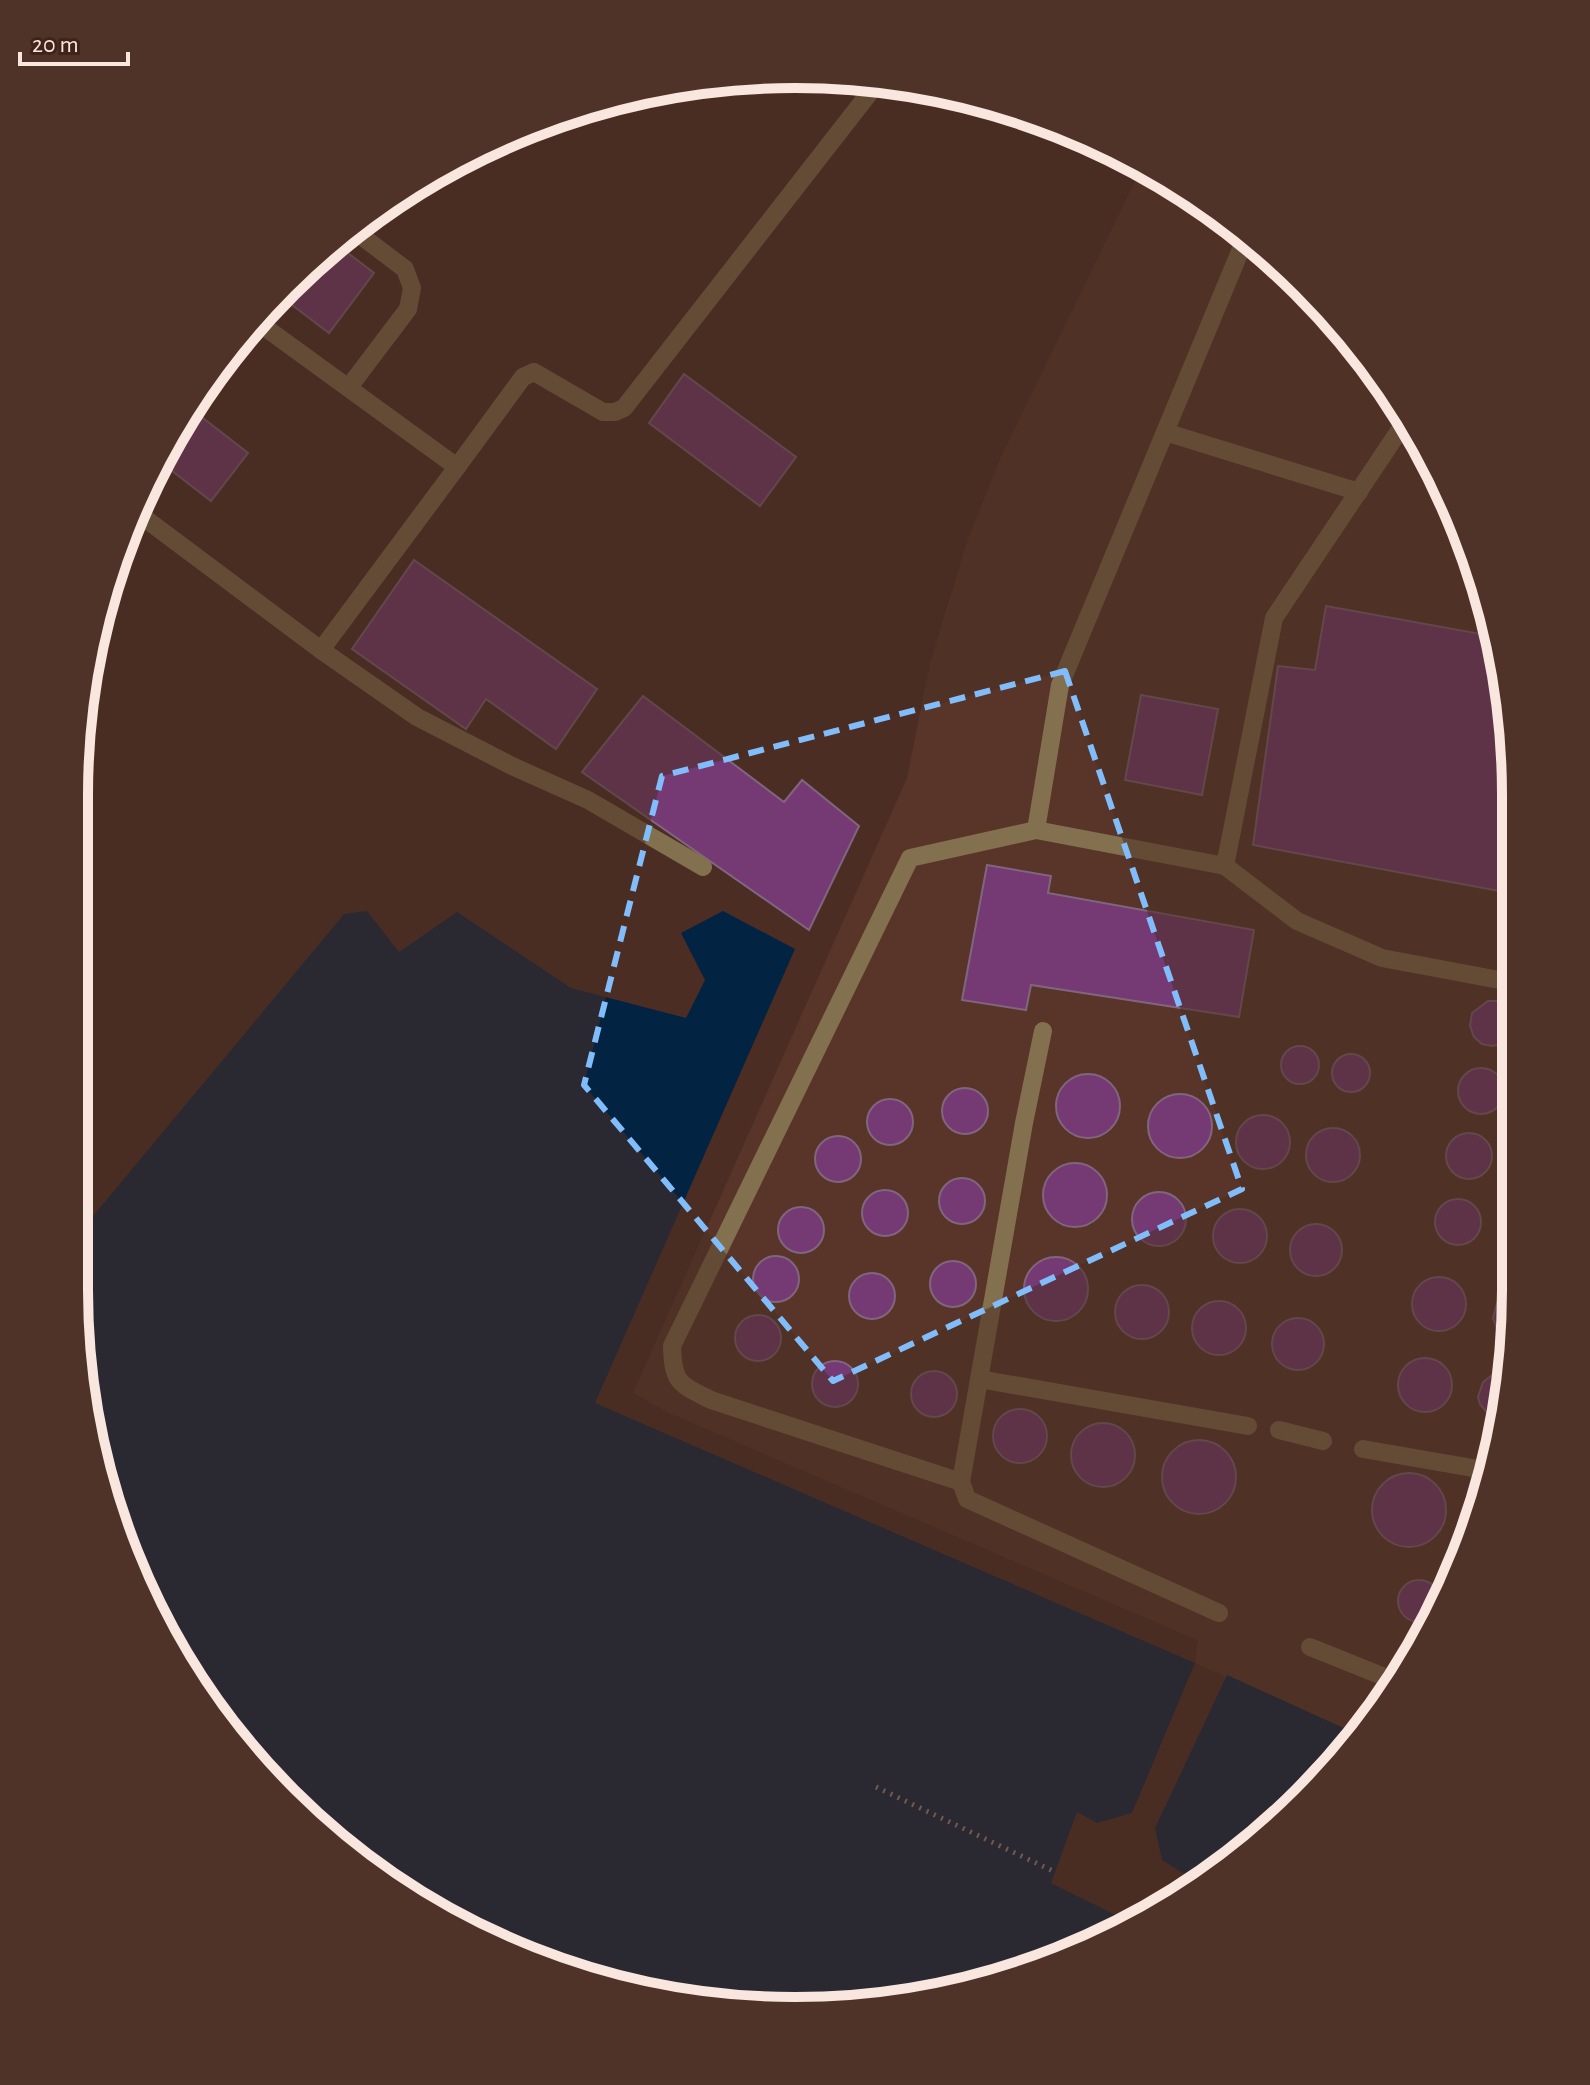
<svg xmlns="http://www.w3.org/2000/svg" width="1590" height="2085" font-family="'Alegreya Sans',sans-serif">
  <style>
    .built { fill: #583528 }
    .water { fill: #032342 }
    .building { fill: #753974; stroke: #7f667d; stroke-width: 2 }
    .lines { fill: none; stroke-linecap: round; stroke-linejoin: round }
    .path { stroke: #a68e85; stroke-width: 5; stroke-dasharray: 2 6; stroke-linecap: butt }
    .service { stroke: #82704f; stroke-width: 18 }
    .marked { fill: none; stroke: #81bdfa; stroke-width: 6; stroke-dasharray: 16 10; stroke-linejoin: round }
    .rim { fill: none; stroke: #f9e6df; stroke-width: 10 }
  </style>
  <rect width="100%" height="100%" fill="#4b2d23"/>
  <polygon class="built" points="1142,167 1195,195 1304,285 1394,394 1461,520 1510,701 1510,1385 1478,1522 1419,1651 1359,1735 1195,1663 1198,1640 669,1413 633,1393 907,778 930,663 968,539 1000,459"/>
  <g class="water">
    <polygon points="367,911 399,952 457,912 571,988 686,1018 705,980 681,933 723,911 795,949 595,1403 1195,1663 1132,1813 1097,1823 1077,1812 1051,1883 1130,1922 1027,1973 842,2009 654,1997 476,1936 286,1800 171,1651 99,1477 74,1290 74,1239 344,914"/>
    <polygon points="1227,1675 1359,1735 1337,1766 1190,1892 1194,1880 1162,1860 1155,1828"/>
  </g>
  <g class="building">
    <polygon points="340,247 374,273 329,333 284,299"/>
    <polygon points="684,374 796,457 760,506 649,423"/>
    <polygon points="190,408 248,453 211,501 158,460"/>
    <polygon points="414,560 597,689 556,749 486,699 466,729 352,649"/>
    <polygon points="1326,606 1492,636 1510,701 1510,893 1253,845 1278,666 1315,670"/>
    <polygon points="1141,695 1218,709 1202,795 1125,780"/>
    <polygon points="643,696 784,802 802,780 859,826 809,930 582,772"/>
    <polygon points="987,865 1051,876 1048,893 1254,930 1239,1017 1031,985 1026,1010 962,1000"/>
    <polygon points="1488,1001 1498,1001 1510,1009 1510,1038 1503,1044 1492,1046 1482,1044 1474,1037 1470,1026 1472,1013"/>
    <circle cx="1300" cy="1065" r="19"/>
    <circle cx="1351" cy="1073" r="19"/>
    <circle cx="1481" cy="1091" r="23"/>
    <circle cx="1088" cy="1106" r="32"/>
    <circle cx="965" cy="1111" r="23"/>
    <circle cx="1180" cy="1126" r="32"/>
    <circle cx="890" cy="1122" r="23"/>
    <circle cx="1263" cy="1142" r="27"/>
    <circle cx="1333" cy="1155" r="27"/>
    <circle cx="1469" cy="1156" r="23"/>
    <circle cx="838" cy="1159" r="23"/>
    <circle cx="1075" cy="1195" r="32"/>
    <circle cx="962" cy="1201" r="23"/>
    <circle cx="885" cy="1213" r="23"/>
    <circle cx="1159" cy="1219" r="27"/>
    <circle cx="1458" cy="1222" r="23"/>
    <circle cx="801" cy="1230" r="23"/>
    <circle cx="1240" cy="1236" r="27"/>
    <circle cx="1316" cy="1250" r="26"/>
    <circle cx="776" cy="1279" r="23"/>
    <circle cx="1056" cy="1289" r="32"/>
    <circle cx="953" cy="1284" r="23"/>
    <circle cx="872" cy="1296" r="23"/>
    <circle cx="1439" cy="1304" r="27"/>
    <circle cx="1142" cy="1312" r="27"/>
    <polygon points="1509,1294 1510,1294 1510,1339 1498,1332 1493,1318 1497,1303"/>
    <circle cx="1219" cy="1328" r="27"/>
    <circle cx="758" cy="1338" r="23"/>
    <circle cx="1298" cy="1344" r="26"/>
    <circle cx="1425" cy="1385" r="27"/>
    <circle cx="835" cy="1384" r="23"/>
    <circle cx="934" cy="1394" r="23"/>
    <polygon points="1495,1373 1510,1374 1502,1418 1489,1415 1480,1404 1478,1397 1483,1382"/>
    <circle cx="1020" cy="1436" r="27"/>
    <circle cx="1103" cy="1455" r="32"/>
    <circle cx="1199" cy="1477" r="37"/>
    <circle cx="1409" cy="1510" r="37"/>
    <circle cx="1419" cy="1601" r="21"/>
  </g>
  <g class="lines">
    <polyline class="path" points="876,1787 1055,1872"/>
    <g class="service">
      <polyline points="259,323 457,467 523,377 534,372 603,412 615,412 624,408 878,82"/>
      <polyline points="349,387 408,309 412,288 405,269 356,232"/>
      <polyline points="1165,432 1359,492"/>
      <polyline points="135,511 321,650 417,717 512,766 588,800 703,867"/>
      <polyline points="321,650 457,467"/>
      <polyline points="1036,830 1060,685 1246,237"/>
      <polyline points="1225,866 1297,921 1382,958 1510,982"/>
      <polyline points="1043,1031 1024,1123 961,1482 967,1499 1219,1613"/>
      <polyline points="979,1379 1248,1426"/>
      <polyline points="1279,1430 1323,1441"/>
      <polyline points="1363,1449 1490,1471"/>
      <path d="M961 1482 711 1400C679 1384 673 1383 672 1346L910 858 1036 830 1225 866 1274 618 1407 419"/>
      <polyline points="1310,1647 1397,1682"/>
    </g>
  </g>
  <path d="M0 0H1590V2085H0ZM1065 671 1242 1189 833 1381 584 1085 662 776Z" fill="#4b2d23" fill-opacity=".55" fill-rule="evenodd"/>
  <path class="marked" d="M1065 671 1242 1189 833 1381 584 1085 662 776Z"/>
  <path d="M0 0H1590V2085H0ZM795 88H795A707 707 0 0 1 1502 795V1290A707 707 0 0 1 795 1997H795A707 707 0 0 1 88 1290V795A707 707 0 0 1 795 88Z" fill="#4f3329" fill-rule="evenodd"/>
  <path class="rim" d="M795 88H795A707 707 0 0 1 1502 795V1290A707 707 0 0 1 795 1997H795A707 707 0 0 1 88 1290V795A707 707 0 0 1 795 88Z"/>
  <path d="M20 52v12h108v-12" fill="none" stroke="#f9e6df" stroke-width="4"/>
  <text x="32" y="52" font-size="24" fill="#f9e6df" stroke="#402319" stroke-width="6" paint-order="stroke">20 m</text>
</svg>
